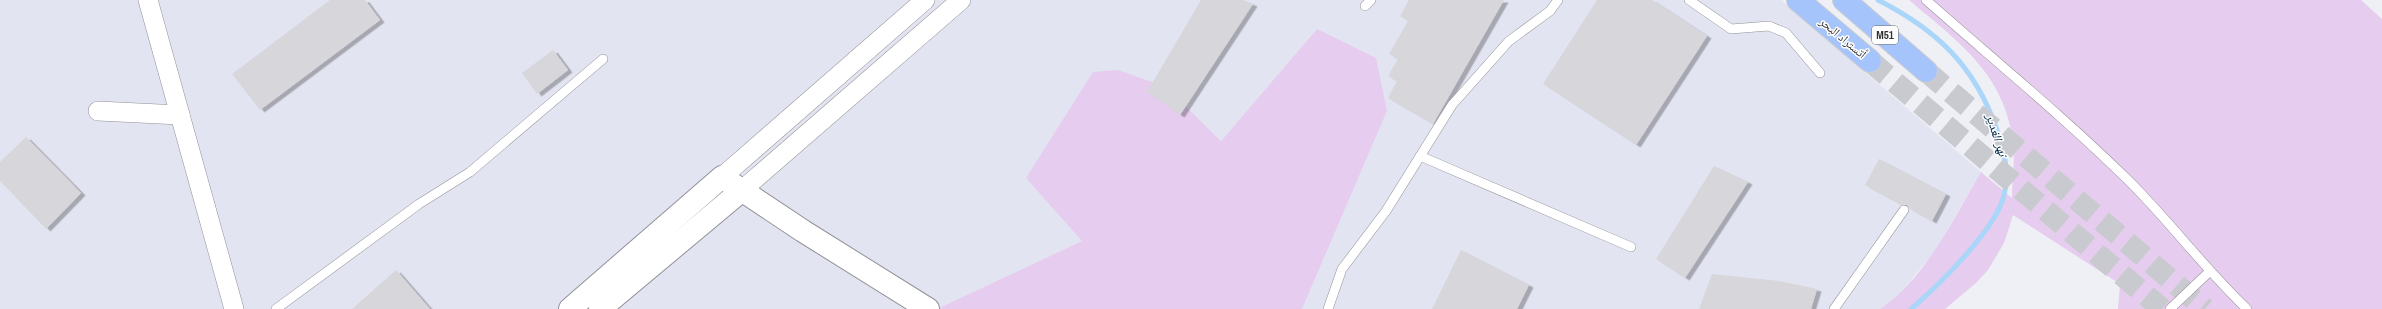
<svg xmlns="http://www.w3.org/2000/svg" width="2382" height="309" font-family="'Archivo Narrow','Noto Naskh Arabic',sans-serif">
  <style>
    .built { fill: #e2e4f1 }
    .green { fill: #e6ccee }
    .lines { fill: none; stroke-linecap: round; stroke-linejoin: round }
    .stream { stroke: #aad6f9; stroke-width: 5 }
    .building { fill: #d7d6db; filter: url(#shadow) }
    .motorway-tunnel { stroke: #c9cacf; stroke-width: 22; stroke-dasharray: 22 11; stroke-linecap: butt }
    .service-casing { stroke: #929298; stroke-width: 10 }
    .minor-casing { stroke: #929298; stroke-width: 20 }
    .tertiary-casing { stroke: #929298; stroke-width: 24 }
    .motorway-casing { stroke: #cecece; stroke-width: 24 }
    .service { stroke: #fff; stroke-width: 9 }
    .minor { stroke: #fff; stroke-width: 19 }
    .tertiary { stroke: #fff; stroke-width: 22 }
    .motorway { stroke: #a4c4fb; stroke-width: 22 }
    .labels { text-anchor: middle; dominant-baseline: central; stroke-width: 3; stroke-linejoin: round; paint-order: stroke }
    .shield { fill: #fefeff; stroke: #6f6f71; stroke-width: 1 }
    .shield-label { font-size: 11px; font-weight: bold; fill: #323234 }
    .street-label { font-size: 12px; fill: #323234; stroke: #fefeff }
    .water-label { font-size: 13px; font-style: italic; fill: #002c48; stroke: #fefeff }
  </style>
  <defs>
    <filter id="shadow"><feDropShadow dx="4.5" dy="2.5" stdDeviation="0" flood-color="#0004"/></filter>
  </defs>
  <rect width="100%" height="100%" fill="#eff0f6"/>
  <polygon class="built" points="0,0 1781,0 1981,172 1935,251 1895,299 1880,309 1302,309 1387,111 1317,29 1221,141 1166,87 1082,241 937,309 0,309"/>
  <g class="green">
    <path d="M1909 0H2361L2382 19V309H2118L2120 284 2013 215 2004 243 1988 270 1976 283 1945 309H1880C1925 279 1954 218 1981 172L2012 198C2012 182 2014 167 2014 152 2009 77 1961 44 1909 0Z"/>
    <polygon points="1317,29 1376,58 1387,111 1302,309 937,309 1082,241 1026,178 1093,72 1118,70 1166,87 1221,141"/>
  </g>
  <g class="lines">
    <path class="stream" d="M1878 0C1937 30 1975 66 1997 130 2004 151 2010 173 2004 195 1997 228 1937 287 1911 309"/>
  </g>
  <g class="building">
    <polygon points="330,0 365,0 380,20 260,110 232,74"/>
    <polygon points="1201,0 1243,0 1253,4 1180,115 1147,92"/>
    <polygon points="1409,0 1504,0 1433,124 1388,98 1397,81 1388,76 1398,59 1389,54 1408,21 1400,16"/>
    <polygon points="1597,0 1652,0 1707,36 1636,145 1543,84"/>
    <polygon points="553,50 568,70 537,94 522,73"/>
    <polygon points="26,137 81,193 46,229 0,181 0,162"/>
    <polygon points="1879,159 1946,194 1932,221 1910,209 1907,205 1902,205 1865,185"/>
    <polygon points="1714,166 1748,182 1685,278 1656,259"/>
    <polygon points="1461,250 1529,285 1517,309 1432,309"/>
    <polygon points="396,270 430,309 352,309"/>
    <polygon points="1712,274 1779,281 1817,289 1811,309 1699,309"/>
  </g>
  <g class="lines">
    <g class="motorway-tunnel">
      <polyline points="1870,61 2162,309"/>
      <polyline points="1926,71 2205,309"/>
    </g>
    <g class="service-casing">
      <g id="service">
        <polyline points="1689,0 1731,29 1769,26 1786,33 1820,73"/>
        <path d="M1926 0C1994 60 2065 118 2130 182 2171 223 2205 269 2247 309"/>
        <polyline points="1365,6 1371,0"/>
        <polyline points="1420,156 1631,247"/>
        <polyline points="276,309 419,204 470,172 603,59"/>
        <polyline points="1328,309 1342,269 1386,211 1452,105 1509,41 1550,11 1558,0"/>
        <polyline points="1834,309 1904,210"/>
        <polyline points="2170,309 2209,272"/>
      </g>
    </g>
    <g class="minor-casing">
      <g id="minor">
        <polyline points="148,0 234,309"/>
        <polyline points="98,111 180,115"/>
        <polyline points="722,177 925,0"/>
        <polyline points="741,191 961,0"/>
      </g>
    </g>
    <g class="tertiary-casing">
      <g id="tertiary">
        <polyline points="570,309 722,177 803,231 928,309"/>
        <polyline points="600,309 741,191"/>
      </g>
    </g>
    <g class="motorway-casing">
      <g id="motorway">
        <polyline points="1798,0 1870,61"/>
        <polyline points="1844,0 1926,71"/>
      </g>
    </g>
    <use href="#service" class="service"/>
    <use href="#minor" class="minor"/>
    <use href="#tertiary" class="tertiary"/>
    <use href="#motorway" class="motorway"/>
  </g>
  <g class="labels">
    <rect class="shield" x="1872" y="26" width="26" height="18" rx="3"/>
    <g class="shield-label">
      <text x="1885" y="35">M51</text>
    </g>
    <g class="street-label">
      <text transform="translate(1843 38) rotate(40)">أتستراد البحر</text>
    </g>
    <g class="water-label">
      <text transform="translate(1997 135) rotate(72)">نهر الغدير</text>
    </g>
  </g>
</svg>
